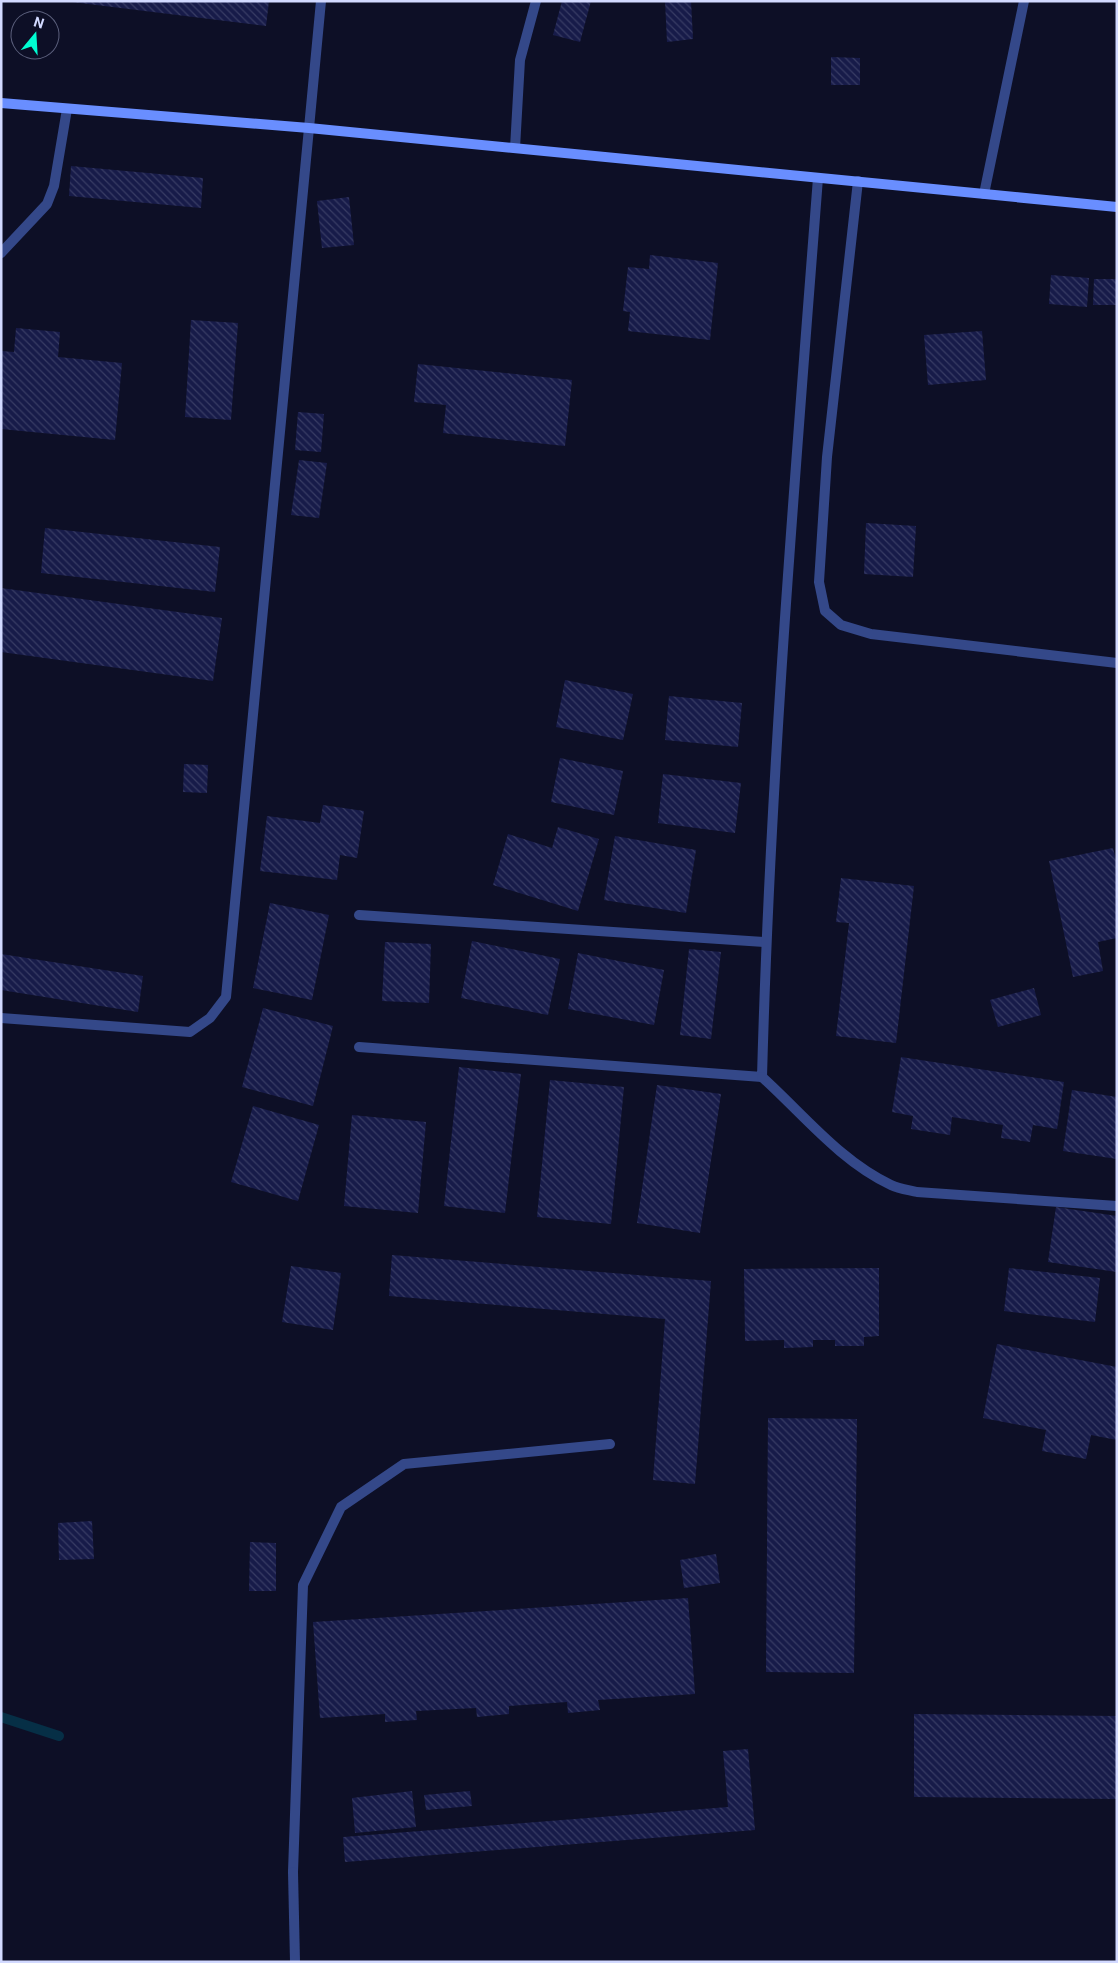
<svg xmlns="http://www.w3.org/2000/svg" width="1118" height="1963" font-family="Roboto,sans-serif">
  <style>
    .lines { fill: none; stroke-linecap: round; stroke-linejoin: round }
    .stream { stroke: #062f46; stroke-width: 10 }
    .building { fill: url(#building-back-hatch) }
    .service { stroke: #344889; stroke-width: 10 }
    .minor { stroke: #344889; stroke-width: 10 }
    .secondary { stroke: #698eff; stroke-width: 10 }
  </style>
  <defs>
    <pattern id="building-back-hatch" width="6" height="6" patternUnits="userSpaceOnUse" patternTransform="scale(1.25)"><rect width="6" height="6" fill="#171b49"/><path d="M-1 5l2 2M0 0l6 6M5-1l2 2" fill="none" stroke="#383c64"/></pattern>
  </defs>
  <rect width="100%" height="100%" fill="#0d0f26"/>
  <g class="lines">
    <polyline class="stream" points="1,1717 59,1736"/>
  </g>
  <g class="building">
    <polygon points="64,1 269,1 266,26"/>
    <polygon points="562,1 591,1 580,42 553,35"/>
    <polygon points="665,1 691,1 693,39 667,42"/>
    <polygon points="831,57 860,58 860,85 831,85"/>
    <polygon points="71,166 203,178 201,208 69,196"/>
    <polygon points="349,197 354,245 322,248 317,201"/>
    <polygon points="650,255 718,263 710,340 628,331 630,312 623,311 628,267 649,269"/>
    <polygon points="1051,275 1089,278 1087,307 1049,304"/>
    <polygon points="1094,279 1117,279 1117,305 1093,305"/>
    <polygon points="191,320 238,323 231,420 185,417"/>
    <polygon points="16,328 60,332 58,357 122,363 115,440 1,429 1,351 14,352"/>
    <polygon points="982,331 986,380 928,385 924,335"/>
    <polygon points="418,364 572,380 565,446 443,433 446,405 414,402"/>
    <polygon points="298,412 324,414 321,452 295,450"/>
    <polygon points="299,460 327,463 319,518 291,515"/>
    <polygon points="866,523 916,526 913,577 864,574"/>
    <polygon points="45,528 220,547 215,592 41,573"/>
    <polygon points="1,588 222,618 213,681 1,652"/>
    <polygon points="565,680 633,694 623,740 556,727"/>
    <polygon points="669,696 742,703 738,747 665,740"/>
    <polygon points="560,758 623,771 614,815 551,802"/>
    <polygon points="184,764 208,765 207,793 183,792"/>
    <polygon points="663,774 741,783 735,833 658,823"/>
    <polygon points="323,805 364,811 357,858 340,855 337,880 260,871 267,816 320,823"/>
    <polygon points="558,827 599,839 578,911 493,885 508,834 552,848"/>
    <polygon points="615,836 696,850 686,913 604,900"/>
    <polygon points="1113,848 1117,864 1117,938 1098,942 1103,971 1073,977 1049,861"/>
    <polygon points="841,878 914,886 896,1043 836,1036 849,923 836,922"/>
    <polygon points="270,903 329,915 312,1000 253,988"/>
    <polygon points="472,941 560,959 548,1015 461,998"/>
    <polygon points="385,942 431,944 429,1003 382,1001"/>
    <polygon points="689,949 721,952 711,1039 680,1035"/>
    <polygon points="578,953 664,970 654,1025 568,1009"/>
    <polygon points="1,954 143,976 138,1012 1,990"/>
    <polygon points="1034,988 1041,1015 998,1027 990,1000"/>
    <polygon points="263,1008 333,1026 313,1106 242,1087"/>
    <polygon points="901,1057 1064,1082 1057,1129 1033,1125 1030,1142 1001,1138 1003,1125 952,1117 950,1135 911,1129 913,1116 892,1112"/>
    <polygon points="459,1067 521,1074 505,1213 444,1206"/>
    <polygon points="550,1080 624,1087 611,1224 537,1217"/>
    <polygon points="657,1085 721,1094 700,1233 637,1223"/>
    <polygon points="1072,1090 1117,1097 1117,1159 1063,1151"/>
    <polygon points="253,1106 319,1125 298,1201 231,1182"/>
    <polygon points="352,1115 426,1122 418,1213 344,1206"/>
    <polygon points="1056,1207 1117,1216 1117,1272 1048,1262"/>
    <polygon points="392,1255 711,1281 695,1484 653,1480 665,1319 389,1296"/>
    <polygon points="291,1266 341,1273 333,1330 282,1322"/>
    <polygon points="879,1268 879,1336 864,1337 864,1346 835,1346 835,1340 813,1340 813,1347 784,1348 784,1340 745,1341 744,1269"/>
    <polygon points="1009,1268 1100,1278 1095,1322 1004,1311"/>
    <polygon points="997,1344 1117,1367 1117,1440 1091,1435 1086,1459 1042,1451 1046,1430 983,1418"/>
    <polygon points="768,1418 857,1419 854,1673 766,1672"/>
    <polygon points="92,1521 94,1559 59,1560 58,1523"/>
    <polygon points="250,1542 276,1543 276,1591 249,1591"/>
    <polygon points="716,1554 720,1583 684,1588 680,1560"/>
    <polygon points="688,1598 695,1694 598,1700 600,1710 568,1713 567,1702 509,1706 509,1714 477,1717 476,1708 416,1711 417,1720 385,1722 385,1714 320,1718 313,1622"/>
    <polygon points="914,1714 1117,1716 1117,1799 914,1797"/>
    <polygon points="748,1749 755,1830 345,1862 343,1837 728,1807 723,1751"/>
    <polygon points="412,1791 416,1827 355,1833 352,1798"/>
    <polygon points="470,1791 472,1806 426,1810 424,1795"/>
  </g>
  <g class="lines">
    <g class="service">
      <polyline points="515,148 520,60 536,1"/>
      <polyline points="984,194 1024,1"/>
      <polyline points="1,1018 190,1032 210,1018 226,997 309,128"/>
      <polyline points="293,1872 303,1585 341,1507 404,1464 610,1444"/>
    </g>
    <g class="minor">
      <polyline points="309,128 321,1"/>
      <polyline points="858,181 827,457 819,582 825,611 841,625 871,634 1117,663"/>
      <polyline points="1,253 47,204 54,186 67,109"/>
      <polyline points="359,915 765,942"/>
      <path d="M359 1047 762 1077C770 776 795 477 818 178"/>
      <path d="M762 1077C803 1114 840 1161 891 1185 899 1189 909 1190 917 1192L1117 1206"/>
      <polyline points="293,1872 295,1962"/>
    </g>
    <polyline class="secondary" points="1,103 309,128 1117,207"/>
  </g>
  <rect width="1118" height="1963" fill="none" stroke="#d2d9ff" stroke-width="5"/>
  <g transform="translate(35 35) rotate(18)"><circle r="24" fill="#0d0f26" stroke="#5c607d"/>
  <path d="M0-4L9 19L0 12L-9 19Z" fill="#00fdd1"/>
  <text y="-8" font-size="14" font-weight="bold" text-anchor="middle" fill="#d2d9ff">N</text>
  </g>
</svg>
